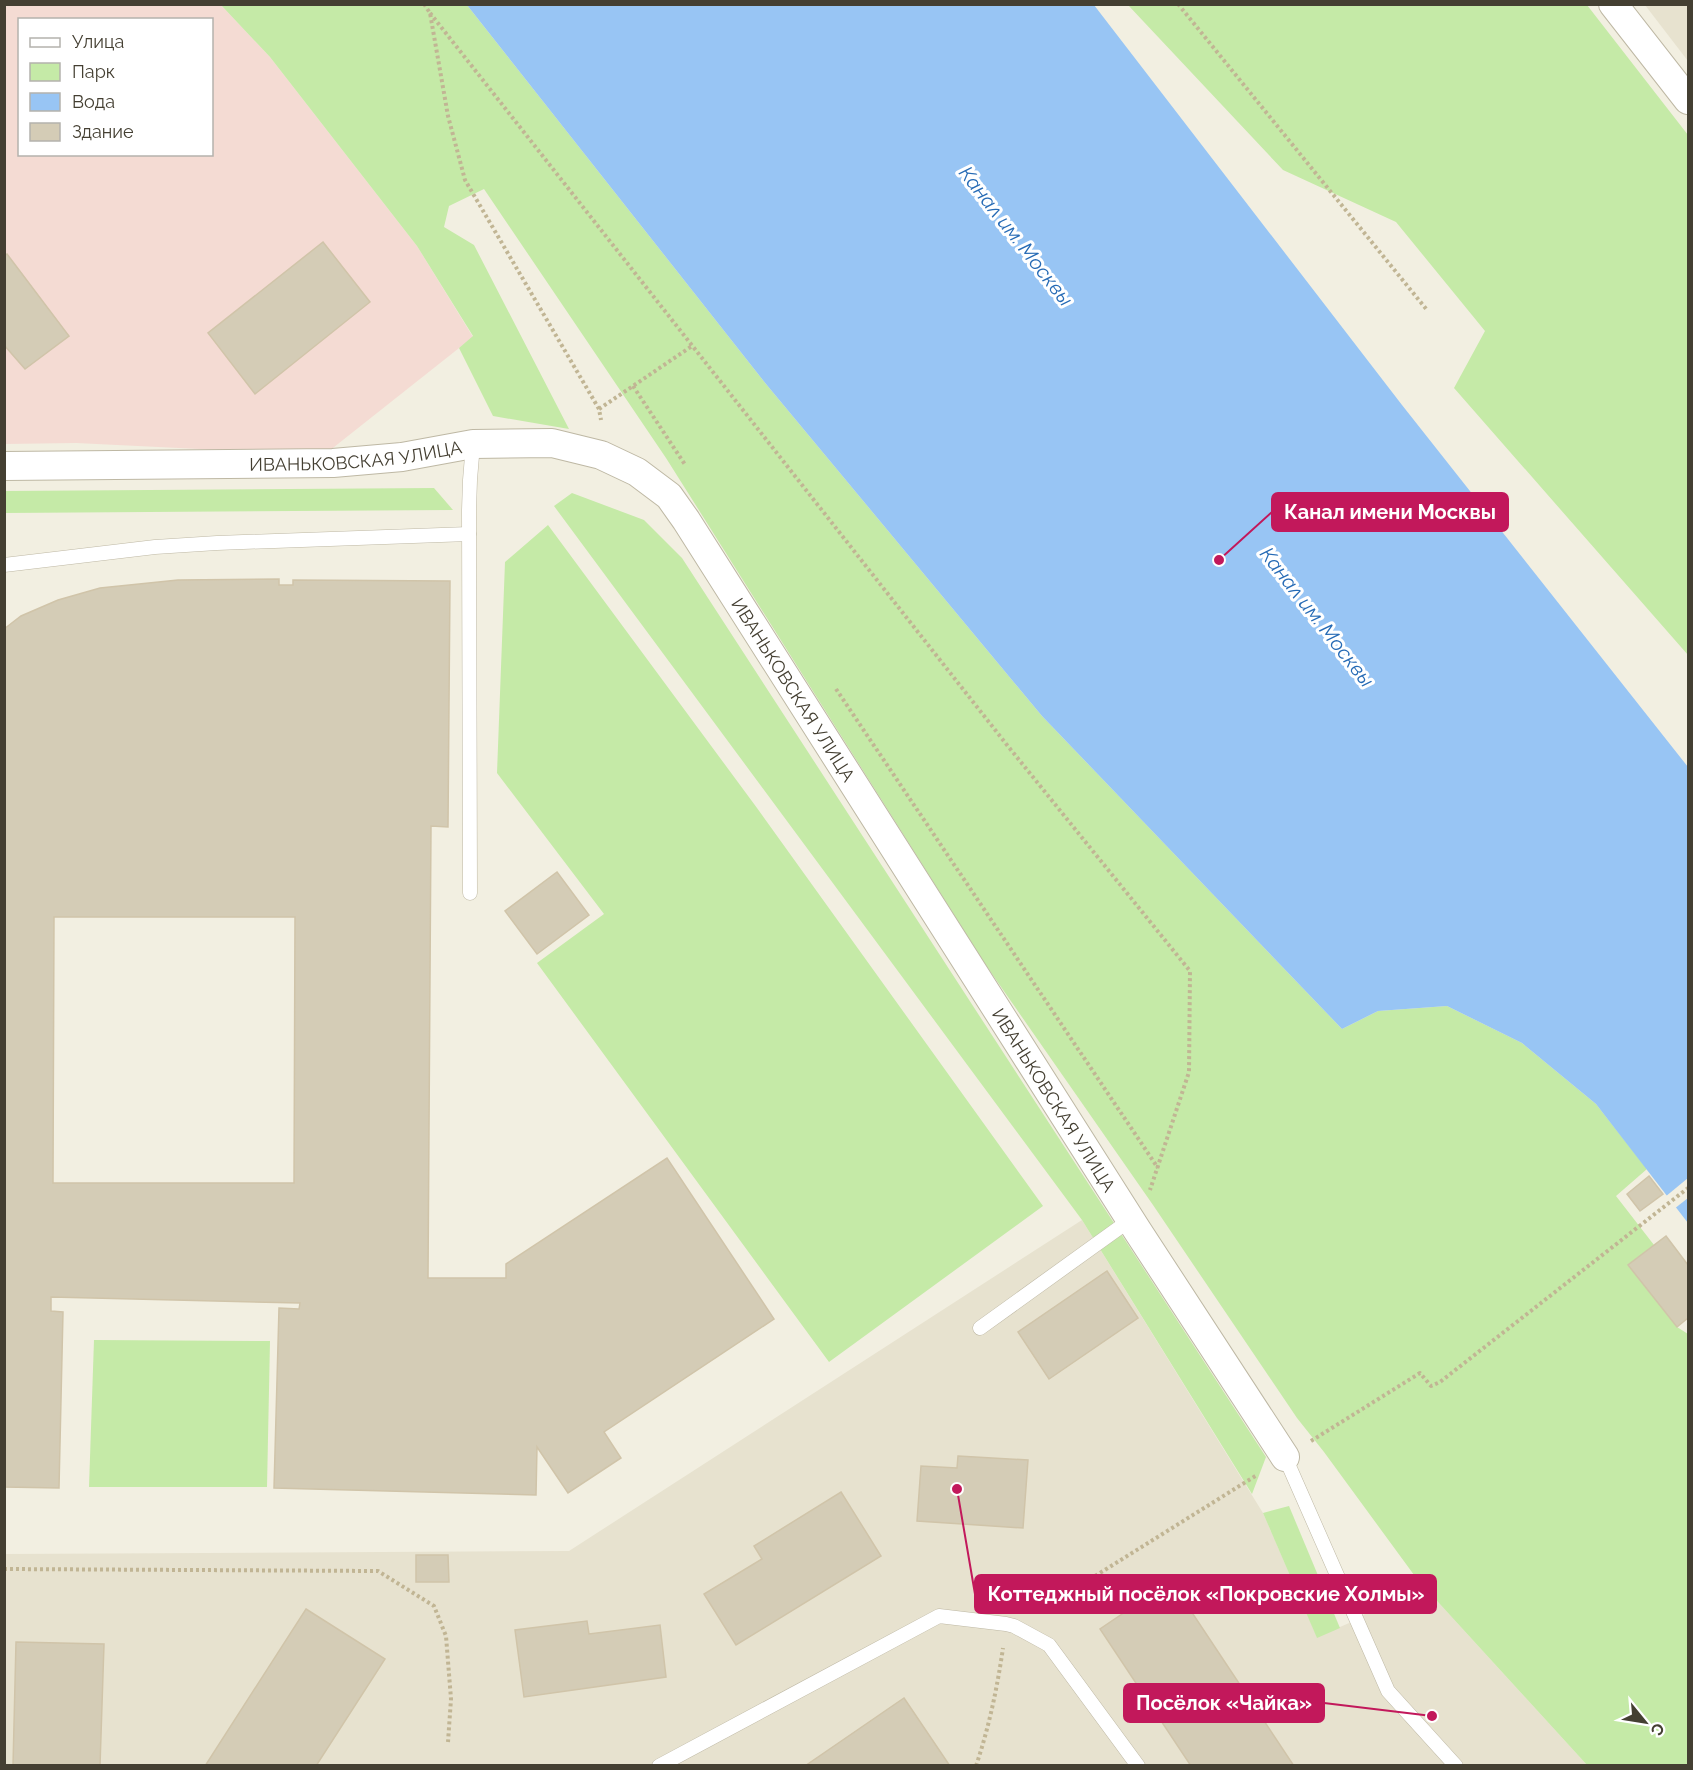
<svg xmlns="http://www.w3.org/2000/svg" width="1693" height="1770" font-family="Raleway,sans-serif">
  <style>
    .residential { fill: #e7e2cf }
    .medical { fill: #f4dbd3; fill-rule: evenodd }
    .green { fill: #c5eaa7 }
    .water { fill: #98c5f4 }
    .pier { fill: #f2efe1 }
    .building { fill: #d4ccb6; stroke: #d0c4a9; stroke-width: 1.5; fill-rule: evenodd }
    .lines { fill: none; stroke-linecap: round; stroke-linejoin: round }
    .lane-casing { stroke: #beb8a4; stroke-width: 15 }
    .street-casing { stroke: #beb8a4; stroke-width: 30 }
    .path { stroke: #c1b594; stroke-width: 4; stroke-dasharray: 3 3; stroke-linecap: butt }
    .lane { stroke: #fff; stroke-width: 14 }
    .street { stroke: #fff; stroke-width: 28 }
    .labels { text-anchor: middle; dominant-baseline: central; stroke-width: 6; stroke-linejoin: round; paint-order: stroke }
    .street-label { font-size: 18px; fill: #443f32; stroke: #fff }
    .water-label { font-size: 20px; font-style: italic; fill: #256ab5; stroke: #fff }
    .leader { fill: none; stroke: #c2185b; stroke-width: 2 }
    .callout-dot { fill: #c2185b; stroke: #fff; stroke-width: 2 }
    .callout { fill: #c2185b; stroke: #c2185b; stroke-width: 2 }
    .callout-label { font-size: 20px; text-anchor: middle; font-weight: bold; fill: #fff }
  </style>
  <rect width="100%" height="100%" fill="#f2efe1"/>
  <g class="residential">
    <polygon points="1645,5 1688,5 1688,61"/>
    <polygon points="1082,1220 1263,1513 1317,1637 1356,1620 1417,1579 1587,1765 5,1765 4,1554 569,1551"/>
  </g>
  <path class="medical" d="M4 5H221L270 57 417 246 473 337 324 455 76 443 5 444ZM20 20H212V154H20Z"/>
  <g class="green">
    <polygon points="221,5 467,5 766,384 1042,716 1342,1029 1378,1011 1447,1006 1522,1043 1596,1104 1647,1169 1616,1196 1654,1245 1628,1265 1677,1327 1688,1334 1688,1765 1587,1765 1417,1579 1324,1452 1297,1418 1153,1205 985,964 666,458 484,189 449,206 444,227 474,245 569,429 493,416 459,348 473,336 417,246 270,57"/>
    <polygon points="1128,5 1587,5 1688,135 1688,655 1454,388 1485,331 1396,222 1283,170"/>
    <polygon points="434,488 453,510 5,513 5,491"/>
    <polygon points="572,493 644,520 682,558 1266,1457 1252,1494 1082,1220 554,506"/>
    <polygon points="548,525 757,808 1043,1206 829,1362 537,963 604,914 497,773 505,562"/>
    <polygon points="94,1340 270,1341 267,1487 89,1487"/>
    <polygon points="1289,1506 1340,1628 1317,1638 1263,1513"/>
  </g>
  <polygon class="water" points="467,5 1094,5 1402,405 1688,767 1688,1223 1596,1104 1522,1043 1447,1006 1378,1011 1342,1029 1042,716 766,384"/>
  <polygon class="pier" points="1688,1178 1688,1198 1674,1209 1665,1197"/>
  <g class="building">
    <polygon points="323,242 370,302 255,394 208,333"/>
    <polygon points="7,254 69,336 25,369 4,345 4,256"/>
    <path d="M279 579V585H293V580L450 581 448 827 431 826 428 1278H506V1264L667 1158 774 1319 604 1432 621 1458 568 1493 537 1447 536 1495 274 1488 279 1308 299 1309 300 1303 51 1297V1311L63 1312 59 1488 4 1487V629L21 616 58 600 100 588 178 580ZM54 917H295L294 1183H53Z"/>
    <polygon points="557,872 589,915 537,954 505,911"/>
    <polygon points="1649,1176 1663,1194 1640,1211 1627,1194"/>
    <polygon points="1666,1236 1688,1265 1688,1318 1677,1327 1628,1265"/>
    <polygon points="1107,1271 1138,1318 1049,1379 1018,1332"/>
    <polygon points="958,1456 1028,1460 1023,1528 917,1521 921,1466 957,1468"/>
    <polygon points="841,1492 881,1556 736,1645 704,1594 762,1559 754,1546"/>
    <polygon points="416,1555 448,1555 449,1582 416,1582"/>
    <polygon points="1171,1581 1294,1766 1191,1766 1100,1629"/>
    <polygon points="306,1609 385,1659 316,1766 205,1766"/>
    <polygon points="587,1621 589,1634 660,1625 666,1677 524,1697 515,1630"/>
    <polygon points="16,1642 104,1644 100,1766 13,1766"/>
    <polygon points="904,1698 950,1766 805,1766"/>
  </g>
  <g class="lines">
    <g class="lane-casing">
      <g id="lane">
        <polyline points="4,565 155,547 217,543 469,534"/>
        <polyline points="470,893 469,510 470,480 473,444"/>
        <polyline points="980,1328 1130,1220"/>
        <polyline points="1285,1457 1388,1691 1456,1766"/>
        <polyline points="659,1766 939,1616 1006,1624 1014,1626 1049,1645 1138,1766"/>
      </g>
    </g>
    <g class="street-casing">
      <g id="street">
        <polyline points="1613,4 1688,100"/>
        <path id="s1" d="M4 466 333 463 402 457 473 444 552 443 601 455 637 472 669 496 686 520 1137 1230 1285 1457"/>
      </g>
    </g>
    <g class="path">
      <polyline points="424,4 430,13 448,116 465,180 599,409 601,420"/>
      <polyline points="1178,4 1427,310"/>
      <polyline points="430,13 1007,745 1190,971 1189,1072 1150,1190"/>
      <polyline points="633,386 686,466"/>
      <polyline points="599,409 692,346"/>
      <polyline points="836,689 1158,1168"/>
      <polyline points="1311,1441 1420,1373 1431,1386 1440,1382 1688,1188"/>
      <polyline points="4,1569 378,1571 434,1606 446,1636 451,1699 448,1742"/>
      <polyline points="1039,1611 1257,1475"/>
      <path d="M976 1766C989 1727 997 1689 1003 1648"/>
    </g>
    <use href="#lane" class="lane"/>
    <use href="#street" class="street"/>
  </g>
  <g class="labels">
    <g class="street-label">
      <text stroke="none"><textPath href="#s1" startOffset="352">ИВАНЬКОВСКАЯ УЛИЦА</textPath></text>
      <text stroke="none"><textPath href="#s1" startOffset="910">ИВАНЬКОВСКАЯ УЛИЦА</textPath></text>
      <text stroke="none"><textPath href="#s1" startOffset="1396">ИВАНЬКОВСКАЯ УЛИЦА</textPath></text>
    </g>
    <g class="water-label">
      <text transform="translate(1016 236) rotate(52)">Канал им. Москвы</text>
      <text transform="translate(1317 617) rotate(52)">Канал им. Москвы</text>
    </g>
  </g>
  <path class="leader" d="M1219 560L1272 512M957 1489L975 1594M1432 1716L1324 1703"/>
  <g class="callout-dot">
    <circle cx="1219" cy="560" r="6"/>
    <circle cx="957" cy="1489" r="6"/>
    <circle cx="1432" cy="1716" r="6"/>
  </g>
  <g class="callout">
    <rect x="1272" y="493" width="236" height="38" rx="6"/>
    <rect x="975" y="1575" width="461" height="38" rx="6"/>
    <rect x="1124" y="1684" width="200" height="38" rx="6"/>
  </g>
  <g class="callout-label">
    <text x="1390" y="519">Канал имени Москвы</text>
    <text x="1206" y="1601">Коттеджный посёлок «Покровские Холмы»</text>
    <text x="1224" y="1710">Посёлок «Чайка»</text>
  </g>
  <rect width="1693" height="1770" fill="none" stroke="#443f32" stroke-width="12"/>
  <rect x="18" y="18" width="195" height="138" fill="#ffffff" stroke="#b4b2ad" stroke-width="1.5"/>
  <rect x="30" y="38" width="30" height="9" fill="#ffffff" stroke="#b4b2ad" stroke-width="1.5"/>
  <text x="72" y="48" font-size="18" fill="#443f32">Улица</text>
  <rect x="30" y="63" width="30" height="18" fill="#c5eaa7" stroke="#b4b2ad" stroke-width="1.5"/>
  <text x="72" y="78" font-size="18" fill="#443f32">Парк</text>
  <rect x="30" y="93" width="30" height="18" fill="#98c5f4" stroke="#b4b2ad" stroke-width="1.5"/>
  <text x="72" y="108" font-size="18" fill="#443f32">Вода</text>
  <rect x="30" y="123" width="30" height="18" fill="#d4ccb6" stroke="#b4b2ad" stroke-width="1.5"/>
  <text x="72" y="138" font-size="18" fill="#443f32">Здание</text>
  <g transform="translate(1645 1722) rotate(120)" stroke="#ffffff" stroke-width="4.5" paint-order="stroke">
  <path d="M0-4.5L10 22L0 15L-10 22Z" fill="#443f32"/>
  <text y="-9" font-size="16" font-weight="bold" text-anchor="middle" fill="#443f32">С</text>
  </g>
</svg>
